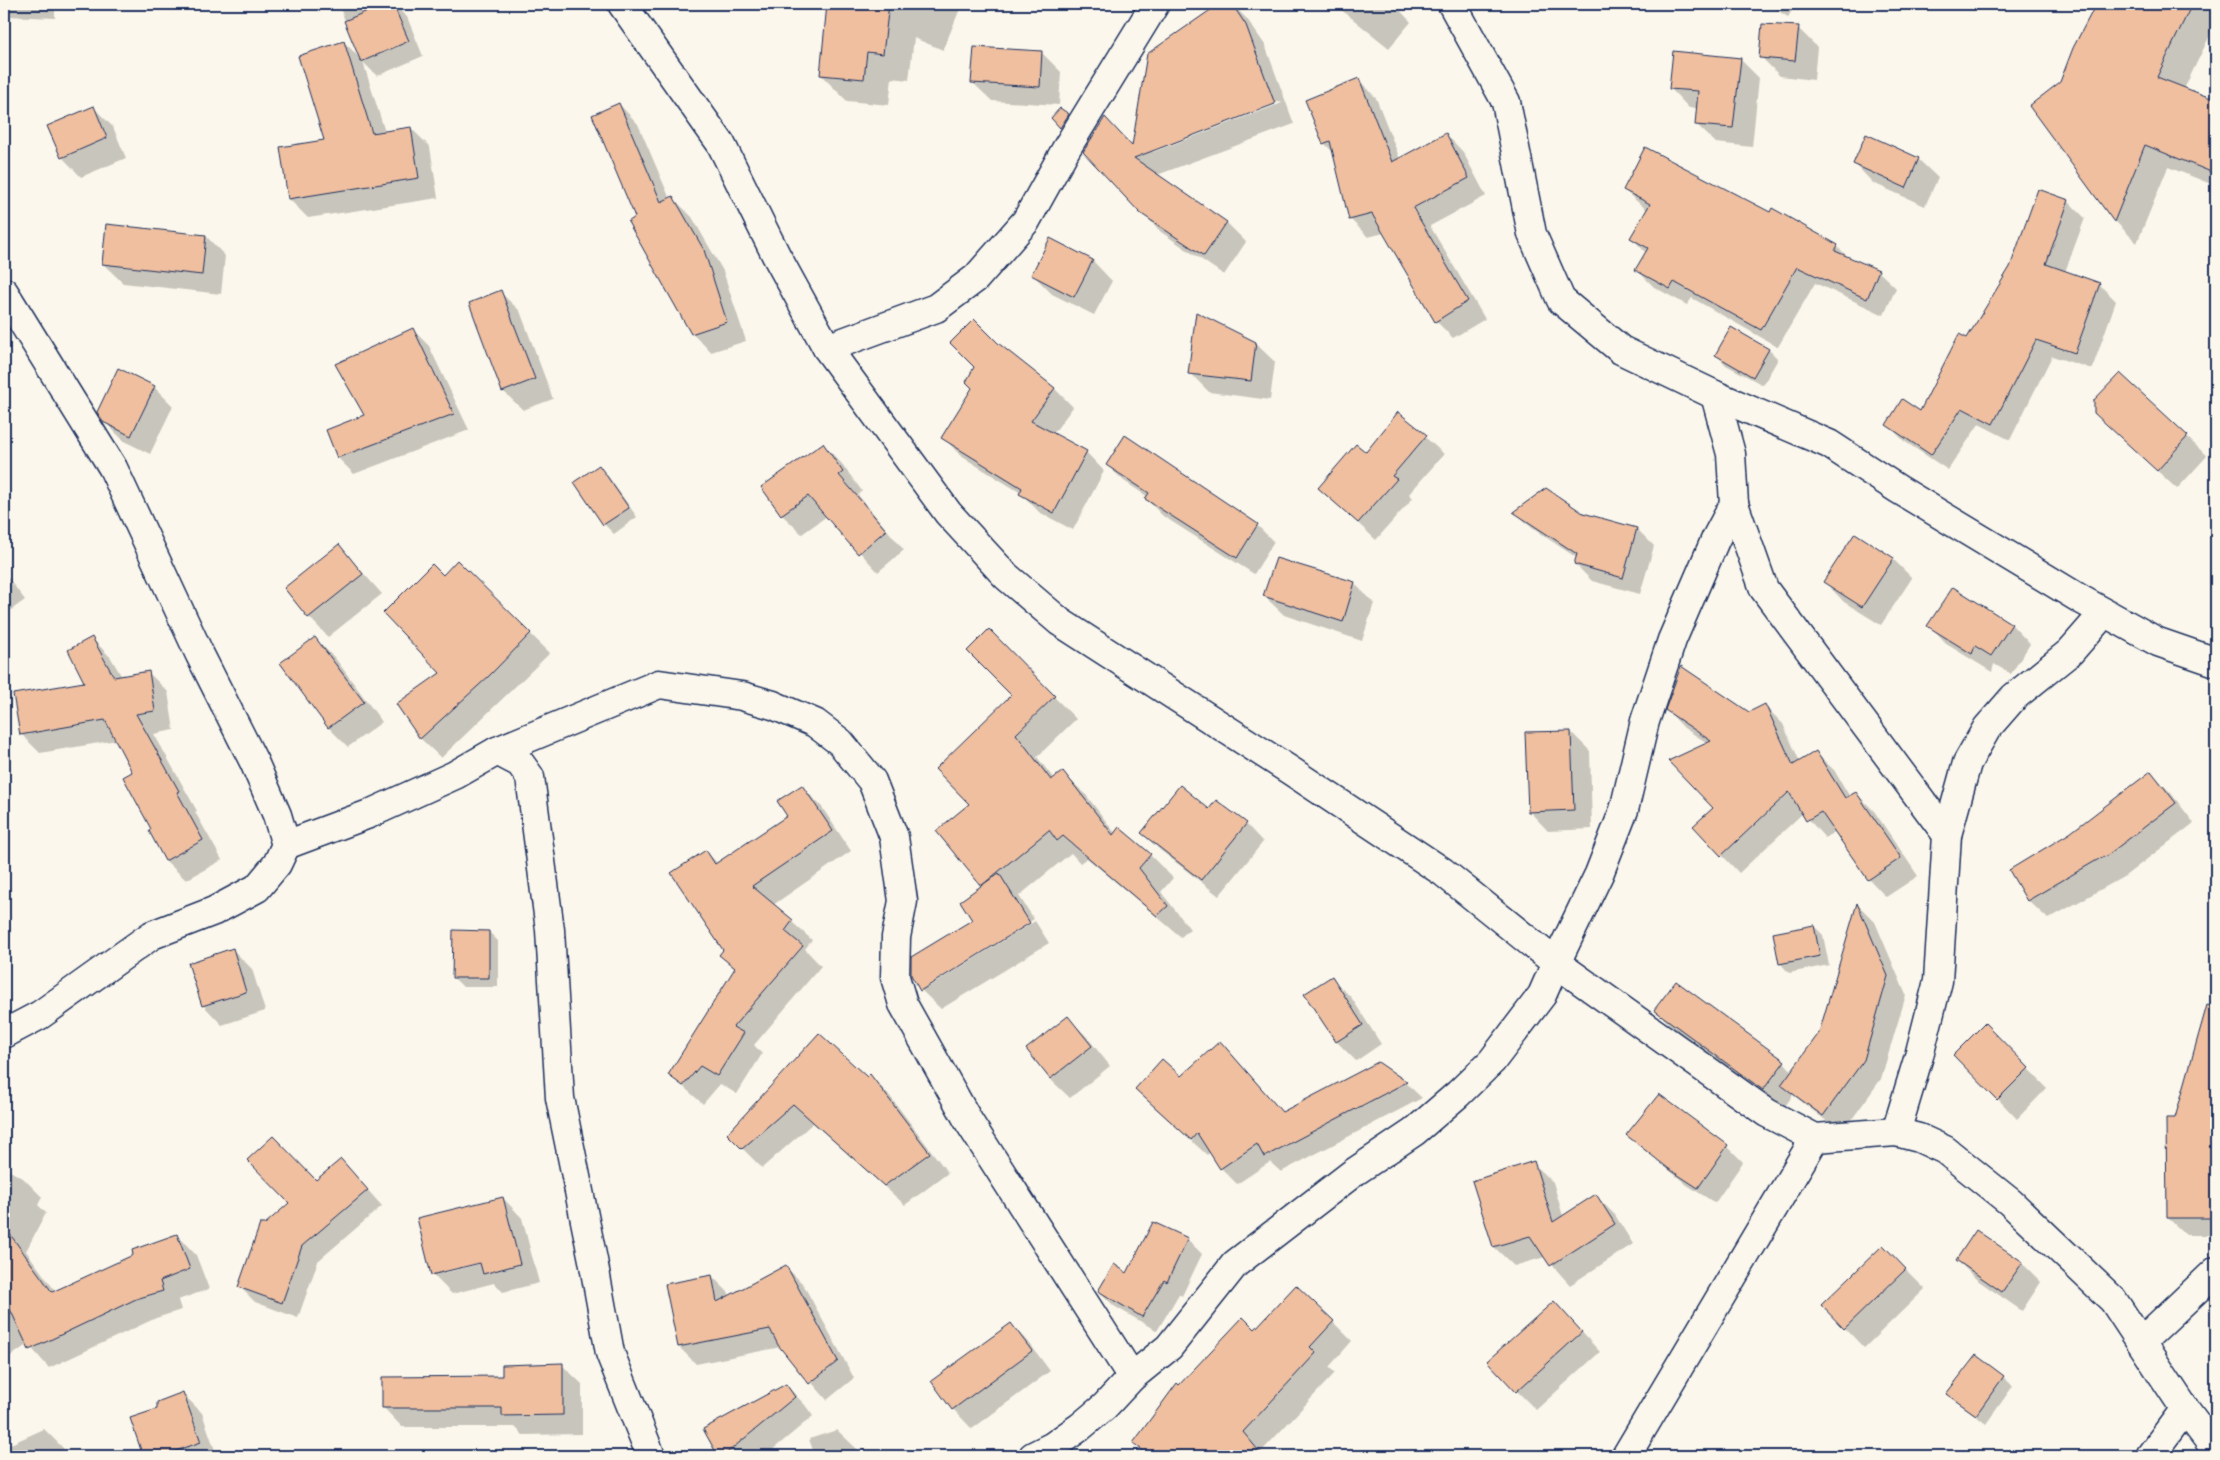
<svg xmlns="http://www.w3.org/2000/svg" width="2220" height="1460" font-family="Mynerve,sans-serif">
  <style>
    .shadow { fill: #0003; fill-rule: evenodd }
    .building { fill: #efbf9f; stroke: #1b2f5e }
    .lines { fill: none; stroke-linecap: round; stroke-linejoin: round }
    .minor-casing { stroke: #1b2f5e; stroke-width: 31 }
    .minor { stroke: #fbf7ec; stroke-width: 28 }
  </style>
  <rect width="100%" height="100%" fill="#fbf7ec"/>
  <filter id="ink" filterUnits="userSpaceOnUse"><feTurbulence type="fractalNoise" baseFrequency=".02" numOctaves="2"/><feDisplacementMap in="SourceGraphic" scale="10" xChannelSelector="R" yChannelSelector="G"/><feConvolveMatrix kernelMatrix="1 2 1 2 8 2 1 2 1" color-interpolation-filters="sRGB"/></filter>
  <g filter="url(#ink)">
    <g class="shadow">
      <polygon points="4,4 55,4 55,18 7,16 4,13"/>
      <polygon points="338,4 393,4 407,17 423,56 377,76 363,62 385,132 411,128 430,147 438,198 308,218 289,199 325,141 344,42 362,60"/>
      <polygon points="863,4 962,4 943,50 914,38 909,80 892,78 889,105 847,101 821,75 856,19"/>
      <path d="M1222 4H1232L1247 19 1265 45 1294 124 1157 175 1227 223 1246 242 1224 275 1161 232 1084 152 1133 147 1148 54ZM1281 101 1282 103 1153 152V149Z"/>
      <polygon points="1334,4 1394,4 1411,22 1389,48"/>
      <polygon points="1767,4 1796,4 1788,17"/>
      <polygon points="2097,4 2129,4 2142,10 2145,4 2209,4 2216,11 2216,23 2184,89 2216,101 2216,186 2168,167 2137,243 2115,221 2031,106 2061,83 2074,49"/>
      <polygon points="1798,28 1817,47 1814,80 1780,76 1761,57"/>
      <polygon points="1041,52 1061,72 1059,105 992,101 972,82"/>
      <polygon points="1740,59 1759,78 1752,147 1716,143 1696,124 1698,108 1689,108 1670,88"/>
      <polygon points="1359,80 1376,98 1400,159 1446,134 1463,152 1486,196 1430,226 1485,319 1453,338 1436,321 1384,233 1368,237 1350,219 1335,154 1324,143"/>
      <polygon points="619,104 638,124 670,199 672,197 692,217 723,271 746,341 711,352 692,333 637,218"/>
      <polygon points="94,108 113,127 126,158 81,177 62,157"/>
      <polygon points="1918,159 1938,178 1925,206 1873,183 1854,163"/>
      <polygon points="1624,190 1837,246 1849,258 1878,271 1896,288 1884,315 1815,283 1778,347 1692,298 1687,305 1654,287 1637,270 1646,253 1632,238 1648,211"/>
      <polygon points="2068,201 2085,218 2065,272 2099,284 2116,301 2092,369 2052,356 2010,440 1979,424 1948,470 1904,441 1887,424 1920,413 1967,339"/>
      <polygon points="206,236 225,256 221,294 123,283 103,264"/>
      <polygon points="1050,240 1093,261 1112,281 1094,315 1052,294 1033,275"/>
      <polygon points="500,292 520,311 553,399 523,410 503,391"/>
      <polygon points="1732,329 1769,350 1778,359 1763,385 1726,365 1717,355"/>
      <polygon points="413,330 429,346 469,430 354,474 338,458 366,416"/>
      <polygon points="1255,343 1275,362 1270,400 1209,392 1190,373"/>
      <polygon points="998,345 1055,389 1073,407 1053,434 1086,452 1104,471 1073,530 1039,512 1021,493 961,456 943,437 974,388 975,367"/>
      <polygon points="2120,374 2207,456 2177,489 2115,432"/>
      <polygon points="154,387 173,406 150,454 124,441 104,421"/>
      <polygon points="1399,414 1444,454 1409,494 1413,498 1376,540 1320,488 1366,454"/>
      <polygon points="823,444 842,464 862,491 858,495 904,550 878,572 827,516 802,534 782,515 762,487"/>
      <polygon points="1107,465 1257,525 1274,542 1254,574 1163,516 1146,499 1148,497 1124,481"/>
      <polygon points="599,466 608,476 637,517 614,534 604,524 575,482"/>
      <polygon points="1515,512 1582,514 1637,529 1654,546 1640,594 1592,581 1575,564 1577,558 1532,528"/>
      <polygon points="339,546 382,594 328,637 309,617 286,588"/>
      <polygon points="1276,559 1355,584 1374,603 1362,641 1284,615 1264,596"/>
      <polygon points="1893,559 1912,578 1881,625 1844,602 1825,582"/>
      <polygon points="457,562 550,653 441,758 421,739 398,704 442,674 443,576"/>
      <polygon points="4,572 25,600 4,615"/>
      <polygon points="2011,624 2030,644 2011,674 1994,664 1992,672 1948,645 1929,625"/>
      <polygon points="989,631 1076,719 1037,757 1054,779 1063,773 1086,795 1115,833 1150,855 1173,878 1161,892 1190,929 1181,937 1087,858 1080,863 1071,853 1019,896 1034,919 930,984 930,986 1035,921 1049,943 941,1009 921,990 973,920 983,886 938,831 971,804 1012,695"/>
      <polygon points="92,638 111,658 122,677 148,672 168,692 174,730 154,734 197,811 195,812 222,860 186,880 166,861 150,832 153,830 134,772 117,740 40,753 21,734 86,683"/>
      <polygon points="315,639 335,658 382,722 348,747 329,728 282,663"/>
      <polygon points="1765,706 1783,724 1800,762 1816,753 1834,770 1850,797 1856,793 1874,811 1918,876 1886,897 1869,879 1836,831 1825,838 1803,813 1739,873 1722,855 1709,744 1684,728 1667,710 1749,713"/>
      <polygon points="1571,732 1590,751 1592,829 1548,831 1529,811"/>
      <polygon points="2151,772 2170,792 2194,823 2125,876 2048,919 2028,900 2071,834"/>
      <polygon points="802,787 821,806 851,851 773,905 812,940 805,949 821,966 754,1045 762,1054 737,1094 720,1084 703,1104 670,1075 735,969 721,955 725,950 706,851 718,864 788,816"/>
      <polygon points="1209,811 1246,824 1263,842 1219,896 1160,850 1142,833"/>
      <polygon points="1858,905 1875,922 1906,995 1881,1079 1842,1133 1793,1095 1783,1109 1675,1030 1656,1010 1784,1062 1792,1071 1820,1033"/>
      <polygon points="4,923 11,933 4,938"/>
      <polygon points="1814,926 1823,935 1829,965 1789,973 1780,963"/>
      <polygon points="489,932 498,941 498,987 463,987 453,977"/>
      <polygon points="233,950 252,969 265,1011 222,1025 203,1005"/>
      <polygon points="1331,978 1351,997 1381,1044 1356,1061 1337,1042 1306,995"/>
      <polygon points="1068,1018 1087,1037 1110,1066 1070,1098 1050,1079"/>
      <polygon points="1985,1025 2047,1088 2017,1119 1998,1099"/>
      <polygon points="2216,1026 2216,1235 2186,1235 2168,1218 2176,1119 2211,1043"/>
      <polygon points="819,1035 867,1079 870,1076 889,1095 948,1173 905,1205 813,1123 762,1168 728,1134"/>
      <polygon points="1235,1059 1283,1113 1377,1064 1406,1083 1422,1098 1281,1172 1270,1162 1237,1184 1221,1168 1211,1151 1207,1155 1152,1105 1181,1078"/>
      <polygon points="1628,1135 1727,1146 1743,1162 1715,1203 1687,1185"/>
      <polygon points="341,1160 382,1206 318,1261 298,1318 255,1302 239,1286 266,1225"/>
      <polygon points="1533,1163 1553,1182 1563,1216 1596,1196 1615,1215 1633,1244 1570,1285 1545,1257 1514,1266 1494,1247 1474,1182"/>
      <polygon points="4,1168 23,1178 42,1197 38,1205 46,1213 26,1251 56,1292 177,1235 196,1255 209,1289 178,1300 181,1310 156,1318 49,1368 28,1344 4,1361"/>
      <path d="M503 1198 522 1218 539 1283 503 1292 494 1283 452 1294 432 1274ZM486 1260 487 1262 444 1273V1270Z"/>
      <polygon points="1187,1239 1202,1254 1182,1296 1179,1294 1157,1331 1114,1306 1099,1291"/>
      <polygon points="1883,1247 1925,1289 1864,1348 1823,1305"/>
      <polygon points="1957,1260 2022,1263 2041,1282 2022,1311 1976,1279"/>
      <polygon points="786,1267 803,1284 854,1378 827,1400 781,1347 696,1364 679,1347 667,1285 712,1276 729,1293 729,1297"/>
      <polygon points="1554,1302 1600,1352 1536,1410 1517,1391"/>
      <polygon points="1333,1322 1352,1341 1329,1367 1335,1373 1261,1452 1264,1456 1147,1456 1134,1443 1180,1386 1255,1331"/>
      <polygon points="1011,1325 1030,1344 1050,1371 972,1429 953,1409 933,1382"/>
      <polygon points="562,1365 582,1384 582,1434 523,1435 515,1427 402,1427 383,1407"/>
      <polygon points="2003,1377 2013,1386 1986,1424 1948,1394"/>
      <polygon points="786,1385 805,1405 813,1416 765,1456 720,1456 705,1429"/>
      <polygon points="183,1394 202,1413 217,1456 145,1456 132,1419 158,1410"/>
      <polygon points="44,1429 63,1448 67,1456 4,1456 4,1447"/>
      <polygon points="837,1430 857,1449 859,1456 815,1456 809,1439"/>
    </g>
    <g class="building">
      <polygon points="384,4 393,4 409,41 361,62 344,21"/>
      <polygon points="827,4 889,4 883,54 867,52 864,79 820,75"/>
      <polygon points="1219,4 1232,4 1246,25 1275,104 1134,158 1227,222 1204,256 1140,213 1083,152 1105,117 1132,146 1147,54"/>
      <polygon points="2096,4 2192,4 2157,77 2216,100 2216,174 2145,145 2114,222 2029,106 2060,82 2073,48"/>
      <polygon points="1762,24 1799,26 1795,61 1759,58"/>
      <polygon points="344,41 372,133 411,127 419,178 288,199 280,147 324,140 298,56"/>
      <polygon points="974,47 1042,51 1040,87 971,83"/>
      <polygon points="1673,51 1741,58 1733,128 1695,125 1698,91 1669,89"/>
      <polygon points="1359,78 1392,162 1446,133 1469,178 1413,208 1468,301 1435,322 1372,214 1349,220 1330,141 1323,144 1305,100"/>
      <polygon points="619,103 661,202 673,196 704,250 727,322 691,334 628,222 635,217 592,115"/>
      <polygon points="94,106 107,138 61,158 47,126"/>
      <polygon points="1060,108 1069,114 1060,128 1051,118"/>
      <polygon points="1866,134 1919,158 1906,188 1853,164"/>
      <polygon points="1645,147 1770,212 1772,208 1838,245 1835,251 1879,270 1867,299 1797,267 1761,330 1674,282 1670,289 1635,270 1648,248 1630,238 1650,204 1623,190"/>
      <polygon points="2038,189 2069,200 2046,264 2100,283 2075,353 2036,340 1993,424 1962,408 1931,455 1886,425 1902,399 1920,411 1959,334 1967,338 2010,267"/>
      <polygon points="106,224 206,235 202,275 102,264"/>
      <polygon points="1050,238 1093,260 1074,297 1031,275"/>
      <polygon points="501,290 535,379 502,392 469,303"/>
      <polygon points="1196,312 1256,342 1251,381 1188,374"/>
      <polygon points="974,319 998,343 1055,388 1031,421 1087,451 1054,513 1019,494 1022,488 941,438 972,388 966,382 974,367 950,343"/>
      <polygon points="1731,327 1769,349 1753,377 1715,355"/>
      <polygon points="413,328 454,414 337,458 326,430 364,415 335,364"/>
      <polygon points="118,368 155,386 131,436 103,422 97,412"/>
      <polygon points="2120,373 2188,436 2157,471 2094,413 2094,400"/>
      <polygon points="1398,412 1427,435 1392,476 1397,479 1358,523 1318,488 1356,444 1366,452"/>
      <polygon points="1125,435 1258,524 1237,558 1145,499 1149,493 1106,465"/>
      <polygon points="823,443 843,472 839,475 886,530 858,554 808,496 781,515 761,487"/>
      <polygon points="599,465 629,508 603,525 574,482"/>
      <polygon points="1546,488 1583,513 1637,528 1623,578 1574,564 1577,554 1513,512"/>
      <polygon points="1855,533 1894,558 1862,607 1823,582"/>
      <polygon points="339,544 363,574 308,618 284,588"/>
      <polygon points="1276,558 1355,582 1343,622 1263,596"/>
      <polygon points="457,560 531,633 489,676 420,739 396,704 440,673 383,613 432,564 443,575"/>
      <polygon points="1953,587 2012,624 1991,656 1975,646 1972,654 1927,626"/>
      <polygon points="989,629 1055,696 1016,734 1051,780 1063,771 1113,835 1119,827 1151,854 1139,868 1168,906 1157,916 1063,836 1057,841 1049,830 981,886 936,831 969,804 935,769 1011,695 967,651"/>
      <polygon points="92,637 114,677 149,671 155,711 136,714 179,791 177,792 203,840 165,861 149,831 151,829 123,777 132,772 105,720 20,735 13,694 84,682 68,650"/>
      <polygon points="315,637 364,702 328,728 280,663"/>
      <polygon points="1681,666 1749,712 1765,704 1793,765 1816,751 1845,798 1856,792 1901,858 1868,880 1821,812 1806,821 1789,792 1721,856 1693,826 1713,808 1668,761 1711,741 1665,710"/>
      <polygon points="1571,731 1574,810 1528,812 1525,732"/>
      <polygon points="2151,771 2176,803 2105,857 2104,856 2027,901 2009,870 2070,833"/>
      <polygon points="802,785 833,831 752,886 793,920 785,931 803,946 733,1027 744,1033 717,1076 700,1066 683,1086 668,1075 735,968 719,955 723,950 671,873 706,850 715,864 787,816 777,801"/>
      <polygon points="1180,785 1209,809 1216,800 1247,823 1201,880 1141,833"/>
      <polygon points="999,873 1030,923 920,991 911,975 911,957 972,920 960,901"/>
      <polygon points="1857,903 1888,976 1864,1060 1823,1116 1781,1085 1819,1033"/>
      <polygon points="1814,925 1820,956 1779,964 1773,933"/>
      <polygon points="453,930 489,931 489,978 452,978"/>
      <polygon points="233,948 246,992 202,1006 188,963"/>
      <polygon points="1332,976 1363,1025 1336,1042 1304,994"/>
      <polygon points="1676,981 1785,1061 1763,1090 1654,1010"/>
      <polygon points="2207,1005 2216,1007 2216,1218 2167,1218 2166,1118 2175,1118"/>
      <polygon points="1068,1016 1092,1046 1050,1079 1026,1049"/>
      <polygon points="1985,1023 2029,1068 1997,1100 1953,1055"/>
      <polygon points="819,1033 867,1077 870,1074 930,1153 884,1186 793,1104 742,1149 727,1134"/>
      <polygon points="1220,1041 1282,1112 1378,1062 1407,1082 1264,1157 1257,1144 1220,1169 1197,1133 1191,1140 1135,1089 1162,1059 1181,1076"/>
      <polygon points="1659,1094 1728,1145 1698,1188 1669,1169 1626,1135"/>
      <polygon points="273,1136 316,1180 341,1159 368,1190 302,1246 282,1303 238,1287 260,1224 265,1224 289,1203 247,1160"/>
      <polygon points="1534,1161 1553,1222 1596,1194 1615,1224 1550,1266 1530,1236 1493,1247 1472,1181"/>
      <polygon points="503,1197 520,1264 483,1274 480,1263 431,1275 417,1218"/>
      <polygon points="1153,1222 1188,1238 1167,1282 1164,1280 1142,1317 1098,1291 1114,1264 1127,1273"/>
      <polygon points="4,1226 52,1292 133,1255 132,1250 177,1234 190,1269 160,1281 163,1291 136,1299 29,1350 4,1296"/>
      <polygon points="1976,1230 2023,1262 2002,1292 1956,1260"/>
      <polygon points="1883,1245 1906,1269 1844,1329 1821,1305"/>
      <polygon points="786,1265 838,1361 809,1384 778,1345 770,1329 678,1347 665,1284 712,1275 717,1302"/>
      <polygon points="1296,1285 1334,1321 1310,1347 1316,1353 1243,1432 1263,1456 1150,1456 1133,1443 1177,1383 1179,1385 1243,1317 1255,1329"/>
      <polygon points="1554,1301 1582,1332 1516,1392 1487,1361"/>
      <polygon points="1011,1323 1032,1351 952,1410 931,1381"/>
      <polygon points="1976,1355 2004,1376 1976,1415 1946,1394"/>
      <polygon points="563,1363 563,1415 502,1416 502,1408 382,1408 382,1377 502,1376 502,1365"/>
      <polygon points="786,1384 795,1397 723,1456 718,1456 703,1429"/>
      <polygon points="183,1392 201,1442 162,1456 143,1456 130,1418 157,1409 157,1402"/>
    </g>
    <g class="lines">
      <g class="minor-casing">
        <g id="minor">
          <polyline points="622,4 721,144 776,255 827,348 948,513 1006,576 1060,622 1291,771 1443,872 1556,963 1767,1113 1815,1138 1896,1132 1919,1138 1945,1150 2010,1202 2113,1300 2185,1409 2150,1456"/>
          <polyline points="1452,4 1506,102 1532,234 1561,300 1621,350 1715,395 1829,444 1898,489 2082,600 2158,642 2216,662"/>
          <polyline points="4,292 113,468 200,655 254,762 277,815 286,845 277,864 257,888 214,911 152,935 40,1015 4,1034"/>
          <polyline points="827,348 936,308 976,278 1026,221 1066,149 1155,4"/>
          <polyline points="1734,504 1764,589 1947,835 1938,981 1919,1056 1896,1132"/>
          <polyline points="497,751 520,763 530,777 550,930 560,1098 593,1260 610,1353 651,1456"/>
          <polyline points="1947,835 1967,763 1987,728 2014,697 2070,652 2104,613"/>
          <polyline points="286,845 369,814 455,775 497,751 659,684 742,696 773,705 815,723 840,742 872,781 894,837 903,901 896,937 895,977 903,1004 969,1122 1132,1377"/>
          <polyline points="2142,1341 2216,1271"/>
          <polyline points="2185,1409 2216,1450"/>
          <polyline points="1033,1456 1053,1446 1080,1427 1105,1406 1132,1377 1169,1347 1235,1264 1353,1173 1414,1132 1458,1094 1492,1061 1542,995 1556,963 1599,874 1624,810 1645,721 1672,640 1716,538 1734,504 1731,454 1715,395"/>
          <polyline points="1626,1456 1815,1138"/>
        </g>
      </g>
      <use href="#minor" class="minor"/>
    </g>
  </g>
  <rect width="2220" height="1460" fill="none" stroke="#fbf7ec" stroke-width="20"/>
  <rect x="10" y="10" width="2200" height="1440" fill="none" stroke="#1b2f5e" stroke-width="2" filter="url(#ink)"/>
</svg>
